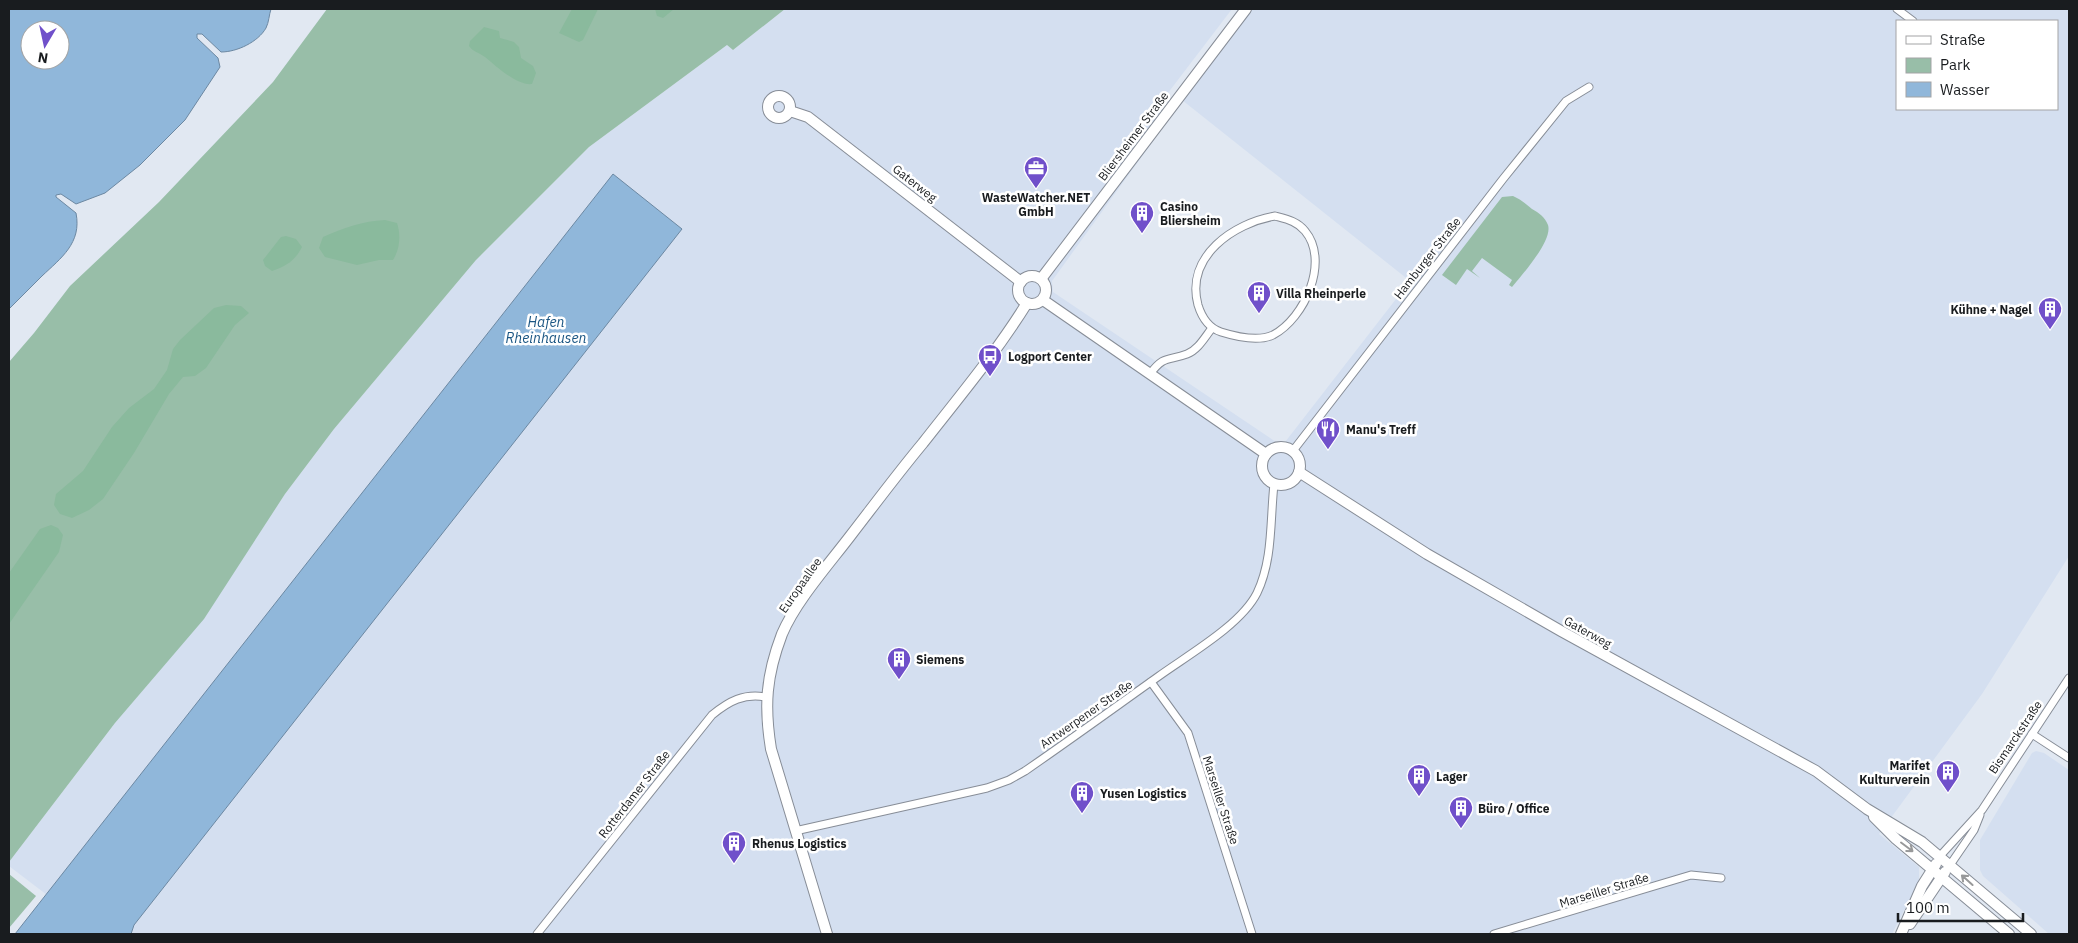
<svg xmlns="http://www.w3.org/2000/svg" width="2078" height="943" font-family="'IBM Plex Sans',sans-serif">
  <style>
    .built { fill: #d4dff0; fill-rule: evenodd }
    .green { fill: #98bea8 }
    .forest { fill: #8aba9d }
    .water { fill: #90b7da; stroke: #6c88a2; fill-rule: evenodd }
    .lines { fill: none; stroke-linecap: round; stroke-linejoin: round }
    .street-casing { stroke: #878d97; stroke-width: 9 }
    .secondary-casing { stroke: #878d97; stroke-width: 12 }
    .street { stroke: #fff; stroke-width: 7 }
    .secondary { stroke: #fff; stroke-width: 10 }
    .oneway { stroke: #98999a }
    .labels { text-anchor: middle; dominant-baseline: central; stroke-width: 5; stroke-linejoin: round; paint-order: stroke }
    .street-label { font-size: 12px; fill: #191c1f; stroke: #fff }
    .poi-label { font-size: 12px; font-weight: bold; fill: #191c1f; stroke: #fff; text-anchor: start }
    .water-label { font-size: 14px; font-style: italic; fill: #1b5683; stroke: #fff }
  </style>
  <rect width="100%" height="100%" fill="#e1e8f2"/>
  <g class="built">
    <path d="M785 9H1232L1158 106 1171 116 1052 281 1053 292 1282 446 1410 281 1182 100 1246 9H2069V556L1982 694 1879 834 1919 867V881L1892 934H131L134 925 532 277 47 895 9 866V862L115 723 203 619 285 494 334 429 476 260 589 147 727 45 733 50ZM1897 21H2057V109H1897Z"/>
    <polygon points="2036,751 2044,753 2069,770 2069,934 2049,934 1983,876 1980,870 1980,840 2032,753"/>
  </g>
  <g class="green">
    <polygon points="327,9 785,9 733,50 727,45 589,147 476,260 334,429 285,494 204,619 115,723 9,862 9,362 34,333 70,286 159,202 273,82"/>
    <path d="M1513 196C1520 199 1526 204 1532 209 1539 213 1545 217 1548 225 1553 240 1522 275 1512 287L1509 285 1512 280 1482 258 1472 271 1480 278 1467 269 1456 285 1442 275 1502 197Z"/>
    <polygon points="9,874 36,896 9,928"/>
  </g>
  <g class="forest">
    <polygon points="572,9 598,9 583,40 579,42 559,33"/>
    <polygon points="655,9 674,9 663,18 657,16"/>
    <path d="M484 27 499 31 500 38 514 42 519 47 521 58 533 66 536 73 532 84C517 86 496 66 485 57 480 53 473 52 469 46L470 41Z"/>
    <path d="M385 220 397 223C401 235 400 249 393 260H379L357 265 325 257 319 248 323 237C343 228 363 221 385 220Z"/>
    <path d="M286 236 296 239 302 247C295 261 286 266 272 271L265 266 263 260 281 237Z"/>
    <polygon points="226,305 241,306 249,313 235,325 206,368 195,376 183,377 169,394 134,453 103,499 89,510 72,518 60,514 54,505 56,494 83,471 112,427 129,408 154,389 167,370 173,349 180,340 214,308"/>
    <polygon points="51,525 58,528 63,535 59,552 9,624 9,573 40,529"/>
  </g>
  <g class="water">
    <path d="M9 9H271C269 15 269 22 266 28 258 42 237 52 221 52L202 34H197V38L218 58 220 67 185 120 140 165 105 193 76 204 61 194 56 195V197L76 213C82 243 61 258 42 276 31 287 20 298 9 309ZM30 30H60V60H30Z"/>
    <polygon points="613,174 682,229 134,925 131,934 15,934"/>
  </g>
  <g class="lines">
    <g class="street-casing">
      <g id="street">
        <polyline points="1897,9 1913,21"/>
        <path d="M1275 216C1286 219 1297 221 1305 231 1330 261 1305 318 1273 335 1258 342 1237 337 1221 332 1209 328 1202 318 1198 305 1185 256 1234 223 1275 216Z"/>
        <path d="M1150 374C1164 355 1168 361 1187 354 1198 350 1205 337 1212 328"/>
        <polyline points="1292,452 1503,179 1566,101 1589,87"/>
        <polyline points="1151,682 1188,733 1252,934"/>
        <polyline points="2032,734 2069,758"/>
        <path d="M795 831 987 788 1009 780 1025 771C1070 740 1114 708 1159 676 1188 655 1241 625 1257 593 1273 560 1270 521 1274 484"/>
        <polyline points="1940,856 1982,810 2069,678"/>
        <polyline points="1950,865 1974,830 1980,815"/>
        <path d="M537 934 712 715C729 701 744 693 766 697"/>
        <polyline points="1494,934 1691,875 1721,878"/>
      </g>
    </g>
    <g class="secondary-casing">
      <g id="secondary">
        <circle cx="779" cy="107" r="11"/>
        <polyline points="790,111 808,117 1021,282"/>
        <circle cx="1032" cy="290" r="14"/>
        <polyline points="1041,279 1246,9"/>
        <polyline points="1043,300 1266,454"/>
        <circle cx="1281" cy="466" r="19"/>
        <polyline points="1299,472 1427,554 1561,631 1816,771 1867,809 1922,842 2031,934"/>
        <polyline points="1874,817 1896,839 2009,934"/>
        <polyline points="1910,924 1945,872"/>
        <path d="M827 934 771 749C764 706 766 676 782 634 796 601 829 564 851 535 875 504 898 473 923 443 959 397 996 353 1027 303"/>
        <polyline points="1901,934 1922,886 1936,864"/>
      </g>
    </g>
    <use href="#street" class="street"/>
    <use href="#secondary" class="secondary"/>
  </g>
  <defs><path id="oneway-shaft" d="M-6 0H5M1.5-3L5.5 0L1.5 3" fill="none" stroke-width="1.6" stroke-linecap="round" stroke-linejoin="round" transform="scale(1.25)"/></defs>
  <g class="oneway">
    <use href="#oneway-shaft" transform="translate(1907 847) rotate(37)"/>
    <use href="#oneway-shaft" transform="translate(1967 880) rotate(-138)"/>
  </g>
  <defs>
    <g id="office-pin" transform="scale(1.25)"><path d="M0 17L-7.5 6A9.5 9.5 0 1 1 7.5 6Z" fill="#7050ca" stroke="#fff"/><path d="M-6-3h4V-5.5h4V-3h4V5H-6ZM-1-4.5V-3h2v-1.5ZM-6 0V1H6V0Z" fill="#fff"/></g>
    <g id="building-pin" transform="scale(1.25)"><path d="M0 17L-7.5 6A9.5 9.5 0 1 1 7.5 6Z" fill="#7050ca" stroke="#fff"/><path d="M-4-6H4V6H1V3H-1V6H-4ZM-2.5-4.3h1.7v1.8h-1.7ZM.8-4.3h1.7v1.8H.8ZM-2.5-1h1.7V.8h-1.7ZM.8-1h1.7V.8H.8Z" fill="#fff"/></g>
    <g id="bus-pin" transform="scale(1.25)"><path d="M0 17L-7.5 6A9.5 9.5 0 1 1 7.5 6Z" fill="#7050ca" stroke="#fff"/><path d="M-5-6H5V4H4V6H2V4H-2V6H-4V4H-5ZM-3.5-4V0h7V-4ZM-3.5 1.2v1.5H-2V1.2ZM2 1.2v1.5H3.5V1.2Z" fill="#fff"/></g>
    <g id="restaurant-pin" transform="scale(1.25)"><path d="M0 17L-7.5 6A9.5 9.5 0 1 1 7.5 6Z" fill="#7050ca" stroke="#fff"/><path d="M-5-6h1v4h1v-4h1v4h1v-4h1v5L-1.5 .5V6h-2V.5L-5-1ZM5-6V6H3V1.5H1.5Q1.5-4 5-6Z" fill="#fff"/></g>
  </defs>
  <g fill-rule="evenodd">
    <use href="#office-pin" x="1036" y="168"/>
    <use href="#building-pin" x="1142" y="213"/>
    <use href="#building-pin" x="1259" y="293"/>
    <use href="#building-pin" x="2050" y="309"/>
    <use href="#bus-pin" x="990" y="356"/>
    <use href="#restaurant-pin" x="1328" y="429"/>
    <use href="#building-pin" x="899" y="659"/>
    <use href="#building-pin" x="1948" y="772"/>
    <use href="#building-pin" x="1419" y="776"/>
    <use href="#building-pin" x="1082" y="793"/>
    <use href="#building-pin" x="1461" y="808"/>
    <use href="#building-pin" x="734" y="843"/>
  </g>
  <g class="labels">
    <g class="street-label">
      <text transform="translate(1133 136) rotate(-53)">Bliersheimer Straße</text>
      <text transform="translate(915 183) rotate(38)">Gaterweg</text>
      <text transform="translate(1427 258) rotate(-52)">Hamburger Straße</text>
      <text transform="translate(800 585) rotate(-55)">Europaallee</text>
      <text transform="translate(1588 632) rotate(29)">Gaterweg</text>
      <text transform="translate(1086 714) rotate(-35)">Antwerpener Straße</text>
      <text transform="translate(2015 737) rotate(-56)">Bismarckstraße</text>
      <text transform="translate(634 794) rotate(-52)">Rotterdamer Straße</text>
      <text transform="translate(1221 800) rotate(72)">Marseiller Straße</text>
      <text transform="translate(1604 890) rotate(-17)">Marseiller Straße</text>
    </g>
    <g class="poi-label">
      <text x="1036" y="197" text-anchor="middle">WasteWatcher.NET<tspan x="1036" dy="14">GmbH</tspan></text>
      <text x="1160" y="206">Casino<tspan x="1160" dy="14">Bliersheim</tspan></text>
      <text x="1276" y="293">Villa Rheinperle</text>
      <text x="2032" y="309" text-anchor="end">Kühne + Nagel</text>
      <text x="1008" y="356">Logport Center</text>
      <text x="1346" y="429">Manu's Treff</text>
      <text x="916" y="659">Siemens</text>
      <text x="1930" y="765" text-anchor="end">Marifet<tspan x="1930" dy="14">Kulturverein</tspan></text>
      <text x="1436" y="776">Lager</text>
      <text x="1100" y="793">Yusen Logistics</text>
      <text x="1478" y="808">Büro / Office</text>
      <text x="752" y="843">Rhenus Logistics</text>
    </g>
    <g class="water-label">
      <text x="546" y="322">Hafen<tspan x="546" dy="16">Rheinhausen</tspan></text>
    </g>
  </g>
  <rect width="2078" height="943" fill="none" stroke="#191c1f" stroke-width="20"/>
  <rect x="1896" y="20" width="162" height="90" fill="#ffffff" stroke="#a3a4a5"/>
  <rect x="1906" y="36" width="25" height="8" fill="#ffffff" stroke="#a3a4a5"/>
  <text x="1940" y="45" font-size="15" fill="#191c1f">Straße</text>
  <rect x="1906" y="58" width="25" height="15" fill="#98bea8" stroke="#a3a4a5"/>
  <text x="1940" y="70" font-size="15" fill="#191c1f">Park</text>
  <rect x="1906" y="82" width="25" height="15" fill="#90b7da" stroke="#a3a4a5"/>
  <text x="1940" y="95" font-size="15" fill="#191c1f">Wasser</text>
  <g transform="translate(45 45) rotate(189)"><circle r="24" fill="#ffffff" stroke="#a3a4a5"/>
  <path d="M0-4L9 19L0 12L-9 19Z" fill="#7050ca"/>
  <text y="-8" font-size="14" font-weight="bold" text-anchor="middle" fill="#191c1f">N</text>
  </g>
  <path d="M1898 913v8h125v-8" fill="none" stroke="#191c1f" stroke-width="2.5"/>
  <text x="1906" y="913" font-size="15" fill="#191c1f" stroke="#ffffff" stroke-width="4" paint-order="stroke">100 m</text>
</svg>
